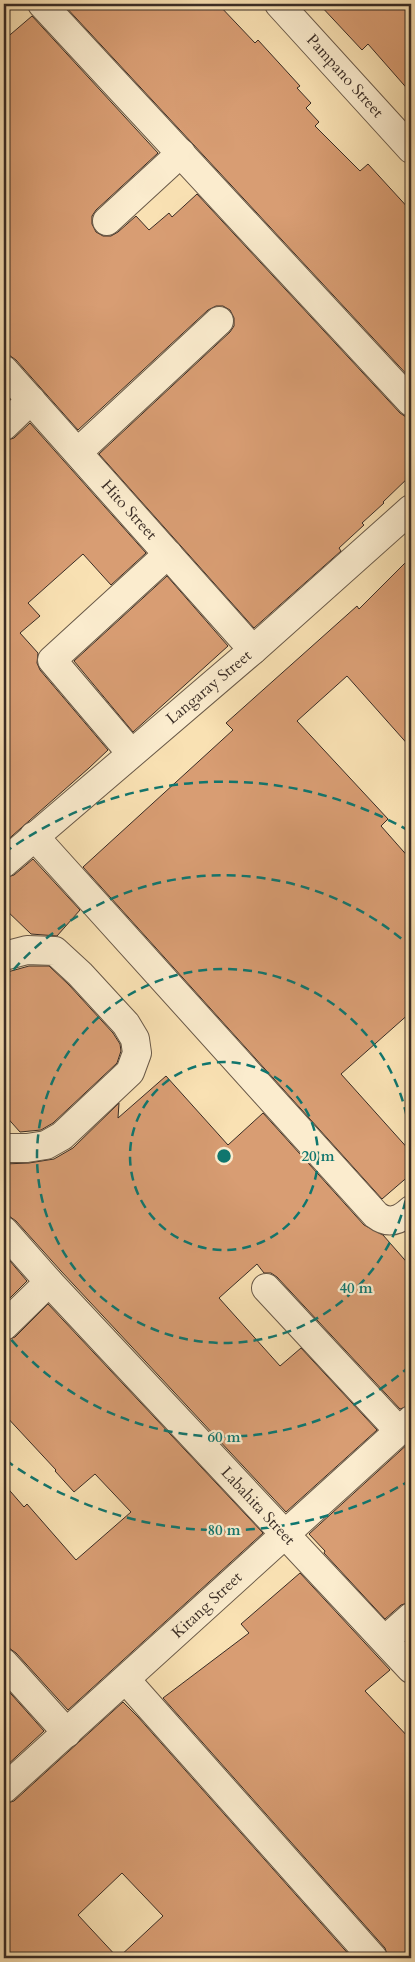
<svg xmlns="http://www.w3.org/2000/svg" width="415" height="1962" font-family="Cardo,serif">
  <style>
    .building { fill: #d89d73; stroke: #392c25 }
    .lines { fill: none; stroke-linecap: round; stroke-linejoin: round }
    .minor-casing { stroke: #695948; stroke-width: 30 }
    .minor { stroke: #fbecce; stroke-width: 28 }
    .ring { fill: none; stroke: #0f766e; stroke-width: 2.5; stroke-dasharray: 9 6 }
    .labels { text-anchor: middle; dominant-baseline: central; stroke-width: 4.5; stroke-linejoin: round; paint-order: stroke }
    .street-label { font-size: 16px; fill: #392c25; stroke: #fbecce }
    .centre { fill: #0f766e; stroke: #fbecce; stroke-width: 2.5 }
    .ring-label { font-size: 15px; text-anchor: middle; font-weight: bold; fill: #0f766e; stroke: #fbecce; stroke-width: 4.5; stroke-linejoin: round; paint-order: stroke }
  </style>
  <rect width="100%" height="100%" fill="#f9e1b3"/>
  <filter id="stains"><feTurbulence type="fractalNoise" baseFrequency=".004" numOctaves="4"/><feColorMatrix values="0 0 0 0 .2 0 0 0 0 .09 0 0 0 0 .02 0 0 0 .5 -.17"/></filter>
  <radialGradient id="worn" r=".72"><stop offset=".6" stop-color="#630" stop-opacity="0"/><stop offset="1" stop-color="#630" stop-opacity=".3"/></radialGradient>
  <g class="building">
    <polygon points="63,4 218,4 255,43 258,40 300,86 297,88 311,103 306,108 319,122 315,126 360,171 368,164 411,211 411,379"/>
    <polygon points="319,4 411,4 411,93 368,44 362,50"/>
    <polygon points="32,16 158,153 96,210 92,216 92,224 96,232 103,236 111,236 118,232 136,216 149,230 169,213 172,217 197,194 400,413 406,417 411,417 411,475 383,502 384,503 362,523 364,525 339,548 341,551 254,628 99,454 230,332 234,326 234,318 230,310 223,306 216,306 208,310 78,430 16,360 9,355 4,355 4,40"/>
    <polygon points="30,423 146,553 111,585 83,554 28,603 40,616 20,633 38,653 37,663 40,670 108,750 89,768 4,843 4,441 14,438"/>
    <polygon points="411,557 411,748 347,676 297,721 388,819 381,826 411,860 411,1012 341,1074 411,1152 411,1174 382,1199 83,867 233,730 226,723 357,606 359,609"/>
    <polygon points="167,576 228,646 133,732 74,661"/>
    <polygon points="33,859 80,910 57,936 31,934 4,908 4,878 14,875"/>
    <polygon points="29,966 49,966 69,985 113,1033 120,1044 121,1051 117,1063 53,1123 41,1130 20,1132 4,1114 4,973"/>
    <polygon points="166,1076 228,1145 263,1113 364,1225 383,1235 411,1267 411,1405 400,1409 277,1277 271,1273 264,1273 257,1264 219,1298 280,1366 301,1348 377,1430 286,1512 61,1271 16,1221 9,1216 4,1216 4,1164 29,1163 54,1159 73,1148 119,1103 118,1118"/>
    <polygon points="4,1254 27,1281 4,1304"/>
    <polygon points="48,1304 263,1533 68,1710 16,1653 9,1648 4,1648 4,1484 24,1507 27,1504 76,1560 131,1512 95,1474 74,1492 55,1471 56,1470 4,1414 4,1341 15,1337"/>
    <polygon points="411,1441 411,1602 401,1605 385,1619 324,1553 325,1551 309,1534"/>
    <polygon points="300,1573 390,1670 365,1691 411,1740 411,1958 388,1958 385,1948 163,1698 249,1633 241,1624"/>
    <polygon points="4,1686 44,1731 4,1768"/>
    <polygon points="123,1702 138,1717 352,1958 118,1958 163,1916 122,1873 78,1915 118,1958 4,1958 4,1804 14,1801"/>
  </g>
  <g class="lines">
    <g class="minor-casing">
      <g id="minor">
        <polyline points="42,4 411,402"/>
        <polyline points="279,4 411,149"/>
        <polyline points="107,221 181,153"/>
        <polyline points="4,370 253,650"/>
        <polyline points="4,426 31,400"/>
        <polyline points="78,452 219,321"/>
        <polyline points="131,753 52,660 168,554"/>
        <path d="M34 836 376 1215C389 1225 400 1220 411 1210"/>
        <polyline points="4,863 253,650 411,509"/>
        <polyline points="4,956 27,950 55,951 80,974 126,1024 135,1039 137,1053 130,1072 62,1136 46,1145 27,1148 4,1148"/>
        <polyline points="4,1231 49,1282 411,1669"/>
        <polyline points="266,1288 399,1431"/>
        <polyline points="4,1326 49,1282"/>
        <polyline points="385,1640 411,1617"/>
        <polyline points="4,1663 67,1733"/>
        <polyline points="126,1680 373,1958"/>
        <polyline points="4,1789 411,1420"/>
      </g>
    </g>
    <use href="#minor" class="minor"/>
  </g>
  <g class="ring">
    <circle cx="224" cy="1156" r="94"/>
    <circle cx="224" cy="1156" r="187"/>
    <path d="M410 1366A281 281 0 0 1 4 1331M4 981A281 281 0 0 1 410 946"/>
    <path d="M411 1480A374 374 0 0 1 4 1459M4 853A374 374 0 0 1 411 832"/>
  </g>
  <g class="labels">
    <g class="street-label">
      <text transform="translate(345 76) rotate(48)">Pampano Street</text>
      <text transform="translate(129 510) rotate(48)">Hito Street</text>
      <text transform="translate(209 687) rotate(-40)">Langaray Street</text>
      <text transform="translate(258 1506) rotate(47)">Labahita Street</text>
      <text transform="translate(207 1605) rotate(-43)">Kitang Street</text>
    </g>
  </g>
  <circle cx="224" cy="1156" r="8" class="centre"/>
  <g class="ring-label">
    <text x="318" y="1161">20 m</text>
    <text x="356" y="1293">40 m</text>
    <text x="224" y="1442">60 m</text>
    <text x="224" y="1535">80 m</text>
  </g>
  <rect width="415" height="1962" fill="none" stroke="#f9e1b3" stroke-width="20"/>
  <rect x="5" y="5" width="405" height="1952" fill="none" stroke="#392c25" stroke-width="2.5"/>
  <rect x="10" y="10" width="395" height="1942" fill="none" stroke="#392c25"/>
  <rect width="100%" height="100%" filter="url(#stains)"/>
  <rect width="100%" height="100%" fill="url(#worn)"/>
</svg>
